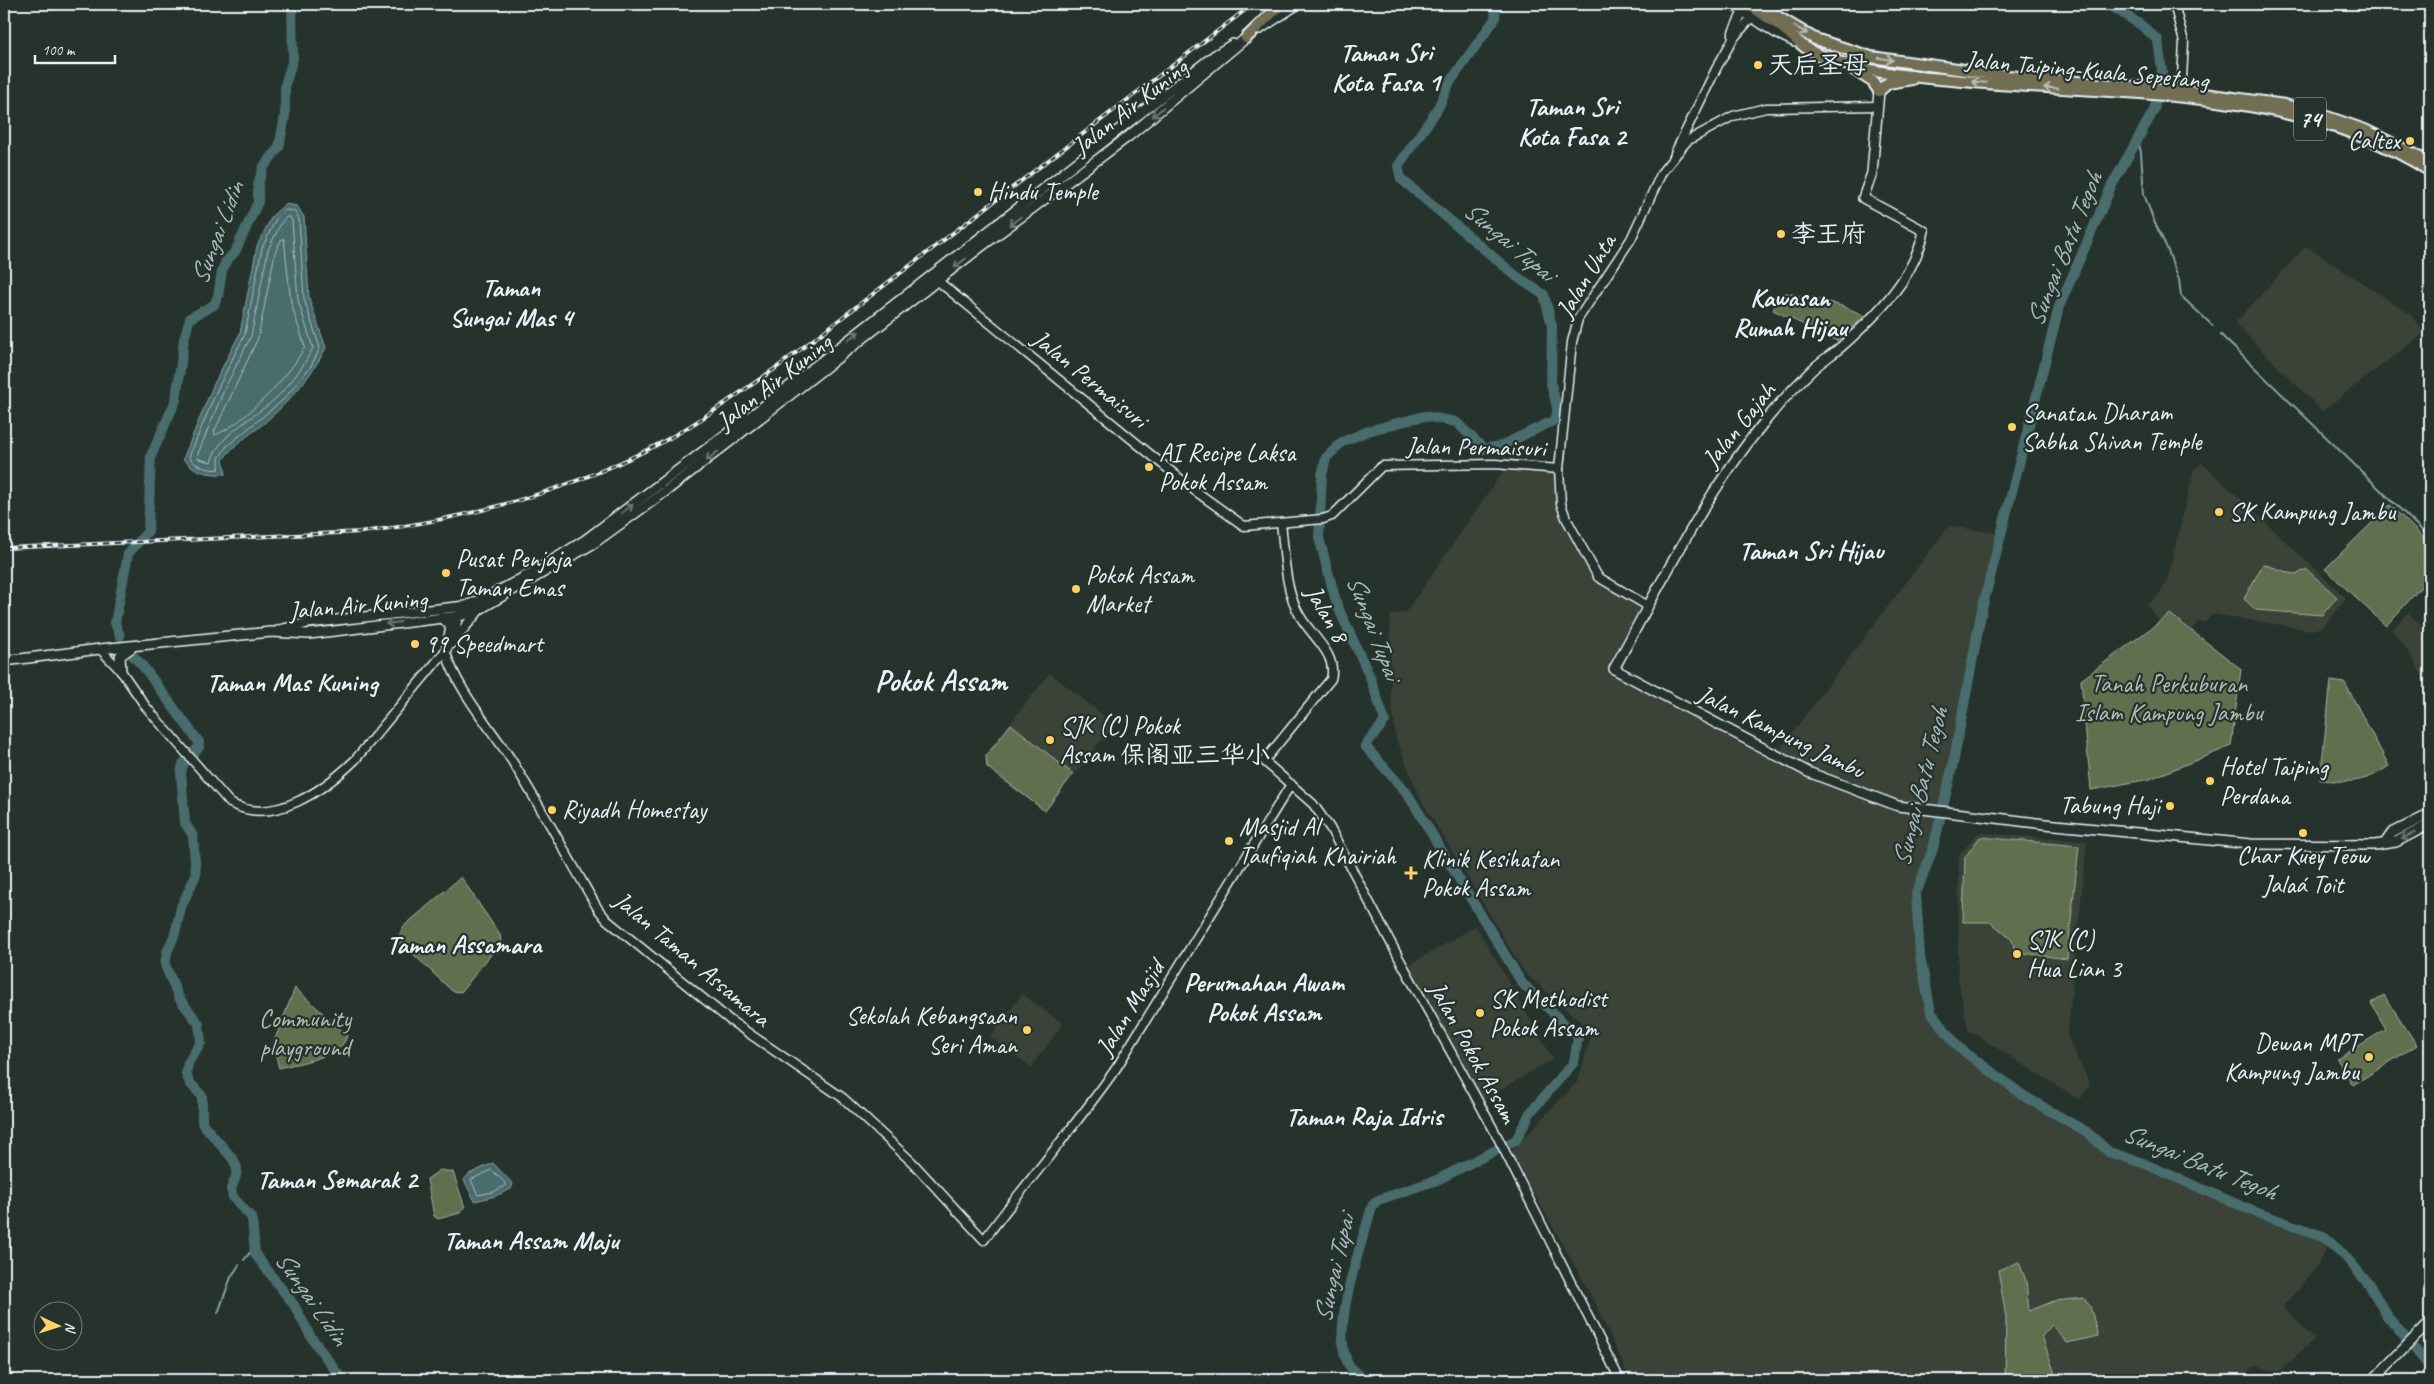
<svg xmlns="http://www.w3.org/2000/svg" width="2434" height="1384" font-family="Caveat,'LXGW WenKai TC',sans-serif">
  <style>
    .built { fill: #3b4339 }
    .green { fill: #616f50; stroke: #a4b0a4 }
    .water { fill: #486c6d; stroke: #88a1a5 }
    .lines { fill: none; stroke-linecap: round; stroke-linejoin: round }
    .shore { stroke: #a8bcc0; stroke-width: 1 }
    .stream { stroke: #88a1a5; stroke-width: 2 }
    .river { stroke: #486c6d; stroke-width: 10 }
    .tertiary-casing { stroke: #e8f1f8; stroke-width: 11 }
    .secondary-casing { stroke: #e8f1f8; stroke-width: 12 }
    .primary-casing { stroke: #e8f1f8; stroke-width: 14 }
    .tertiary { stroke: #26332d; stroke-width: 8 }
    .secondary { stroke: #26332d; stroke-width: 9 }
    .primary { stroke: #726e52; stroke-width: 10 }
    .rail-casing { stroke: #e8f1f8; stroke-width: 4 }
    .rail { stroke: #26332d; stroke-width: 2; stroke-dasharray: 5.5; stroke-linecap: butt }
    .oneway { stroke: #b9bdb6 }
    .oneway2 { stroke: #6a7674 }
    .poi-dot { fill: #ffd166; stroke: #26332d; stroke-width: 2 }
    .labels { text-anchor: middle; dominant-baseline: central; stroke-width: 4.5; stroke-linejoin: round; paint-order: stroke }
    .shield { fill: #26332d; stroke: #aeb8bb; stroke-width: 1 }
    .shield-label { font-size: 24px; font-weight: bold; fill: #e8f1f8 }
    .poi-label { font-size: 25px; fill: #e8f1f8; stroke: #26332d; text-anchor: start }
    .street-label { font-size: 25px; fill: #e8f1f8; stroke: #26332d }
    .park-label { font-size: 25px; fill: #b2bdb5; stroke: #26332d }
    .neighbourhood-label { font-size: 26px; font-weight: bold; fill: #e8f1f8; stroke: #26332d }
    .water-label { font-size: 26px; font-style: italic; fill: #a8bcc0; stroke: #26332d }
    .district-label { font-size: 30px; font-weight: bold; fill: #e8f1f8; stroke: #26332d }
  </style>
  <rect width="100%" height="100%" fill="#26332d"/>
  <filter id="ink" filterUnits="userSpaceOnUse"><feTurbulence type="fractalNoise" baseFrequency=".02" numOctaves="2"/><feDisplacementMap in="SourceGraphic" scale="10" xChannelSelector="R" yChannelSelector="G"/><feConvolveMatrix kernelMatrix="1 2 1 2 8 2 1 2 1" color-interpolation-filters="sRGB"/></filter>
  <g filter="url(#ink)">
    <g class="built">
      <polygon points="2306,246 2411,315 2424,333 2322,411 2235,323"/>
      <polygon points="2202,463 2346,598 2323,627 2312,630 2212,614 2205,622 2197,622 2192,630 2170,614 2160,622 2147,605 2158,596 2167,581 2194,469"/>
      <polygon points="1504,470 1555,472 1556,500 1592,574 1641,604 1615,668 1776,754 1949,526 2002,534 1919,891 1930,1014 1955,1047 2024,1096 2093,1138 2109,1152 2330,1242 2315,1269 2283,1306 2314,1339 2279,1372 2255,1366 2236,1380 1630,1380 1593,1298 1511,1152 1578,1081 1592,1032 1525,973 1420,798 1396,738 1391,697 1390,615 1406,612"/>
      <polygon points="2409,613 2430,634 2430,690 2407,649 2393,632 2393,629 2406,614"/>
      <polygon points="1050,673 1114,724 1045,812 986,768 985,755"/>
      <polygon points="1978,833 2087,841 2067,1037 2090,1084 2080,1100 1968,1030 1958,979 1959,855"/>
      <polygon points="1476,926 1553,1059 1483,1100 1406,967"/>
      <polygon points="1022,994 1063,1024 1031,1067 990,1037"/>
    </g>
    <g class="green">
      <path d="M1786 293C1814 298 1840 303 1865 316L1837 341 1773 310 1781 295Z"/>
      <polygon points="2390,505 2430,544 2430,577 2386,626 2325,569"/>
      <polygon points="2263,564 2296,575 2306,569 2337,597 2322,615 2256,610 2244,599"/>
      <polygon points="2170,614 2241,669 2231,746 2150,779 2091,790 2081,680"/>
      <path d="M2331 681 2345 683 2389 766C2363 784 2351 782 2320 780Z"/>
      <polygon points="1011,724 1073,774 1045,811 987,767 986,756"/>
      <polygon points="1980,837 2079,846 2067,959 2015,952 2012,940 1991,922 1963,922 1965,857"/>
      <polygon points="461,877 500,935 501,942 461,992 452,991 412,953 393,948 403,927"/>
      <path d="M295 988 347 1035C344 1057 297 1063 279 1068L273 1044Z"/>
      <polygon points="2384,995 2417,1045 2353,1085 2337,1059 2386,1029 2371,1003"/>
      <polygon points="440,1170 453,1172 465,1208 460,1213 438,1219 434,1216 427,1179"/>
      <polygon points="2019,1262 2026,1281 2029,1311 2054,1301 2084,1298 2090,1305 2098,1336 2067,1343 2052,1325 2042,1336 2057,1380 2005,1380 2006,1317 1998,1270"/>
    </g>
    <g class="water">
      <path d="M285 204 297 206 304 217 309 298 326 348C310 378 289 402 263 424 249 436 233 444 223 460L226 474C208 475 195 472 183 459L213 386 240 333 257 246 272 216Z"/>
      <polygon points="493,1163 513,1184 511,1189 495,1196 475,1201 464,1180 469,1174"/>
    </g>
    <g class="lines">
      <g class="shore">
        <path d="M286 210 294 211 299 219 304 299 320 348 311 366 284 399 227 446 219 458V469C209 471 195 466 189 457L218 388 245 334 262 248 276 219Z"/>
        <path d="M287 217H290L292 221 298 300 313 348C304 365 293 381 279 395 258 417 220 431 211 462L199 459 197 456 224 390 251 336 268 250 281 223Z"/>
        <path d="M284 239 291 303 305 347C291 374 243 425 215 435L214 432 258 338 275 253 281 240Z"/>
        <polygon points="492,1170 505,1183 505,1186 493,1192 478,1195 471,1180"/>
      </g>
      <g class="stream">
        <polyline points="2138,138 2141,153 2144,194 2153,219 2166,246 2179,280 2181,296 2213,326"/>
        <polyline points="2221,335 2430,538"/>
        <polyline points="244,1260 254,1247"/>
        <polyline points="218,1313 231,1277 239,1265"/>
      </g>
      <g class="river">
        <polyline points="2108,4 2141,25 2158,40 2162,72 2154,110 2111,187 2059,307 1982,609 1953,764 1933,849 1916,893 1920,956 1931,1012 1958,1047 2024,1096 2087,1132 2109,1152 2143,1163 2255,1212 2323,1236 2345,1256 2370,1286 2387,1316 2430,1367"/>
        <polyline points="120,636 115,623 125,570 128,554 148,531 151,456 176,400 184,339 190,318 214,305 218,296 222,271 226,261 235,252 258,202 258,185 263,168 279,147 285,116 285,85 293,59 292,4"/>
        <polyline points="132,655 142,665 199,742 199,747 183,764 181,773 185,823 193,836 196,875 181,907 175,934 167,952 165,965 179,998 199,1024 201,1042 188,1063 186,1074 190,1083 202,1096 202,1123 233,1159 237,1168 236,1176 231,1189 233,1197 252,1218 255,1254 294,1305 311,1337 338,1374 338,1380"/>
        <path d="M1368 1380C1363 1377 1356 1374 1352 1369 1325 1339 1363 1242 1372 1206L1378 1200 1437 1180 1516 1140 1530 1113 1574 1062 1578 1037 1522 983 1407 793 1365 746 1385 721 1370 677 1337 605 1319 538 1322 475 1326 458 1342 442 1368 431 1424 416 1456 422 1484 449 1500 446 1553 421 1557 414V407L1551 384 1552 326 1544 295 1516 276 1401 179 1398 166 1437 110 1450 82 1495 19 1496 4"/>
      </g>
      <g class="tertiary-casing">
        <g id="tertiary">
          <polyline points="2174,4 2184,42 2181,96"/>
          <polyline points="1733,39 1733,32 1743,11"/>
          <polyline points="1675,153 1717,67 1733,39 1752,17"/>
          <polyline points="933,277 1194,490 1244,526 1323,519 1332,516 1382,466 1495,464 1559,469"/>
          <path d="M1281 523C1285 554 1284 589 1300 616 1311 636 1338 654 1331 679L1264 761 1313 804 1330 828 1400 960 1495 1132 1620 1380"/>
          <polyline points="1648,606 1598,577 1566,518 1561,504 1559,469 1572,342 1578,319 1631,239 1662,172 1687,141 1733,116 1766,108 1877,106"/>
          <polyline points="451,641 460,612"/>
          <path d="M100 649 121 671 146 707 230 803C273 827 324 790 355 760L447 649"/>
          <path d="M445 650C458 692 489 725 512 761 542 809 569 859 598 909L607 920 731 1021 843 1098 912 1162 984 1240C1027 1181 1076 1126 1117 1067L1291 784"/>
        </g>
      </g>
      <g class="secondary-casing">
        <g id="secondary">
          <polyline points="1732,4 1776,33 1795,42"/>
          <polyline points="1260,29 1298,4"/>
          <path d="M1879 91 1872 173 1863 198 1924 231C1915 277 1876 316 1842 346 1832 355 1821 361 1812 370 1724 454 1672 563 1614 669L1808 772 1898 806 2045 824 2251 844 2375 845 2396 842 2430 824"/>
          <polyline points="441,617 451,626 447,647"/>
          <path d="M279 630 308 623 466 606C507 589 547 564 585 540L769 402 1215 55 1233 44"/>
          <polyline points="451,644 480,609"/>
          <polyline points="4,661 100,649 271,632 309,634 460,616 480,609 594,543 666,491 982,246 1129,136 1246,38"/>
          <polyline points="121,671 120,656 131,648"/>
          <polyline points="2385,843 2392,833 2430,814"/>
          <polyline points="2373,1380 2430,1322"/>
        </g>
      </g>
      <g class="primary-casing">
        <g id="primary">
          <path d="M1748 4C1758 11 1769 18 1779 25 1793 36 1803 49 1821 56 1869 75 1922 77 1973 82 2122 95 2300 87 2430 171"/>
          <polyline points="1761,4 1778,17 1815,39 1871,57 2008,76 2182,91 2285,105 2313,112 2365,130 2430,162"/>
          <polyline points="1246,38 1281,4"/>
          <polyline points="1853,69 1873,82 1879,91 1888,83 1912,79"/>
        </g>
      </g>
      <use href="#tertiary" class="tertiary"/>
      <use href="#secondary" class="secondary"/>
      <use href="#primary" class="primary"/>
      <g class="rail-casing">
        <path id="rail" d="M4 548 362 532C463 520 560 494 651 448 695 426 735 396 776 368L1253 4"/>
      </g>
      <use href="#rail" class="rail"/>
    </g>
    <defs><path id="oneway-shaft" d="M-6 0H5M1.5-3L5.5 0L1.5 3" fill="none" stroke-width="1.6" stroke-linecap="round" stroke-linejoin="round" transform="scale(1.25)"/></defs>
    <g class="oneway">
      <use href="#oneway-shaft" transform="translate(1801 30) rotate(30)"/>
      <use href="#oneway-shaft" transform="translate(1886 59) rotate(9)"/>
      <use href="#oneway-shaft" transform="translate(1979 82) rotate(-175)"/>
      <use href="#oneway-shaft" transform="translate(2051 88) rotate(-176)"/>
    </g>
    <g class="oneway2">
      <use href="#oneway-shaft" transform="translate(1158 112) rotate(140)"/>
      <use href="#oneway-shaft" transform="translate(1015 221) rotate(143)"/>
      <use href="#oneway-shaft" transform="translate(960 263) rotate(142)"/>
      <use href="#oneway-shaft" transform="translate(853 336) rotate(-38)"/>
      <use href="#oneway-shaft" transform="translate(712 456) rotate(143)"/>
      <use href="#oneway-shaft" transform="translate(627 509) rotate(-37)"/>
      <use href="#oneway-shaft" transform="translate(393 623) rotate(173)"/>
      <use href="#oneway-shaft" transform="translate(2408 836) rotate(152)"/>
    </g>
  </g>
  <g class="poi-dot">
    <circle cx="1758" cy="65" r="5"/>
    <circle cx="2410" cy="141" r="5"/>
    <circle cx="978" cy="192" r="5"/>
    <circle cx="1781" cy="234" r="5"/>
    <circle cx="2012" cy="427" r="5"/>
    <circle cx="1149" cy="467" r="5"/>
    <circle cx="2219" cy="512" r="5"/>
    <circle cx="446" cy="573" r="5"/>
    <circle cx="1076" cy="589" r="5"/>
    <circle cx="415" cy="644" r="5"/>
    <circle cx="1050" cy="740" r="5"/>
    <circle cx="2210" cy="781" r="5"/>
    <circle cx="2170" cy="806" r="5"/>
    <circle cx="552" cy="810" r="5"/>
    <circle cx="2303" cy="833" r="5"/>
    <circle cx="1229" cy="841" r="5"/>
    <path d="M1408.5 865.5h5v5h5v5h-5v5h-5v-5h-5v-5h5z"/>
    <circle cx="2017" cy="954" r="5"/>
    <circle cx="1480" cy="1013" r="5"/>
    <circle cx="1027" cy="1030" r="5"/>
    <circle cx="2369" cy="1057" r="5"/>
  </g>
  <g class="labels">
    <rect class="shield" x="2294" y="97.5" width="32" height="43" rx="4"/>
    <g class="shield-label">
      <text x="2310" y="119">74</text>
    </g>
    <g class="poi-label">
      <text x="1768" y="65">天后圣母</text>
      <text x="2400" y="141" text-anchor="end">Caltex</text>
      <text x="988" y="192">Hindu Temple</text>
      <text x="1791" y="234">李王府</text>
      <text x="2022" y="413">Sanatan Dharam<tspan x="2022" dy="29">Sabha Shivan Temple</tspan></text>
      <text x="1159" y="453">AI Recipe Laksa<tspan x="1159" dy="29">Pokok Assam</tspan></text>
      <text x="2229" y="512">SK Kampung Jambu</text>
      <text x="456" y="559">Pusat Penjaja<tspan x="456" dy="29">Taman Emas</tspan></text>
      <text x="1086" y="575">Pokok Assam<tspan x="1086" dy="29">Market</tspan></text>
      <text x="425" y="644">99 Speedmart</text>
      <text x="1060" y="726">SJK (C) Pokok<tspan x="1060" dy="29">Assam 保阁亚三华小</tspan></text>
      <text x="2220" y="767">Hotel Taiping<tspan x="2220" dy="29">Perdana</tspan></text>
      <text x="2160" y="806" text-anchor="end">Tabung Haji</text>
      <text x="562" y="810">Riyadh Homestay</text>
      <text x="1239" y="827">Masjid Al<tspan x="1239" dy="29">Taufiqiah Khairiah</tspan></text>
      <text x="2303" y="856" text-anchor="middle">Char Kuey Teow<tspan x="2303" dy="29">Jalaá Toit</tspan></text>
      <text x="1422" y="859">Klinik Kesihatan<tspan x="1422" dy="29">Pokok Assam</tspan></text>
      <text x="2027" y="940">SJK (C)<tspan x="2027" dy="29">Hua Lian 3</tspan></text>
      <text x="1490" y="999">SK Methodist<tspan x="1490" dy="29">Pokok Assam</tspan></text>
      <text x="1017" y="1016" text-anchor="end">Sekolah Kebangsaan<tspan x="1017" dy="29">Seri Aman</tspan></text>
      <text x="2359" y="1043" text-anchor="end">Dewan MPT<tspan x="2359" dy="29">Kampung Jambu</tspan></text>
    </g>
    <g class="street-label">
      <text transform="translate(2087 70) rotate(5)">Jalan Taiping-Kuala Sepetang</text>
      <text transform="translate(1130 107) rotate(-38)">Jalan Air Kuning</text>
      <text transform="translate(1586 276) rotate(-59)">Jalan Unta</text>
      <text transform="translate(1090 379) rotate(39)">Jalan Permaisuri</text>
      <text transform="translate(774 382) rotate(-38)">Jalan Air Kuning</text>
      <text transform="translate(1739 425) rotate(-51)">Jalan Gajah</text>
      <text transform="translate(1476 447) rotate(1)">Jalan Permaisuri</text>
      <text transform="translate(358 605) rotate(-5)">Jalan Air Kuning</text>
      <text transform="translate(1327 614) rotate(60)">Jalan 8</text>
      <text transform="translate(1781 732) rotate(26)">Jalan Kampung Jambu</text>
      <text transform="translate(692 959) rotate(40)">Jalan Taman Assamara</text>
      <text transform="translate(1130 1008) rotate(-58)">Jalan Masjid</text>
      <text transform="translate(1473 1052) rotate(61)">Jalan Pokok Assam</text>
    </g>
    <g class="park-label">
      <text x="2169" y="684">Tanah Perkuburan<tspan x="2169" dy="29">Islam Kampung Jambu</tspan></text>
      <text x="305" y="1019">Community<tspan x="305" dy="29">playground</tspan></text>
    </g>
    <g class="neighbourhood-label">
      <text x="1386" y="52">Taman Sri<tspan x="1386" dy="30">Kota Fasa 1</tspan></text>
      <text x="1572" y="106">Taman Sri<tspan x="1572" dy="30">Kota Fasa 2</tspan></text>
      <text x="511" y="287">Taman<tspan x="511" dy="30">Sungai Mas 4</tspan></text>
      <text x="1790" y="297">Kawasan<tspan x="1790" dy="30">Rumah Hijau</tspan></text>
      <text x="1811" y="550">Taman Sri Hijau</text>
      <text x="292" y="682">Taman Mas Kuning</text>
      <text x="464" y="944">Taman Assamara</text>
      <text x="1264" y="982">Perumahan Awam<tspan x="1264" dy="30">Pokok Assam</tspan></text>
      <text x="1364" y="1116">Taman Raja Idris</text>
      <text x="337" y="1179">Taman Semarak 2</text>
      <text x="531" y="1240">Taman Assam Maju</text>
    </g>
    <g class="water-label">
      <text transform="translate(217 233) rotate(-69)">Sungai Lidin</text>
      <text transform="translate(1509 241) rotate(40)">Sungai Tupai</text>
      <text transform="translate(2064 249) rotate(-68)">Sungai Batu Tegoh</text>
      <text transform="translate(1374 627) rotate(69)">Sungai Tupai</text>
      <text transform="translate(1920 787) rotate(-76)">Sungai Batu Tegoh</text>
      <text transform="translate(2200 1162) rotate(22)">Sungai Batu Tegoh</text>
      <text transform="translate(1334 1269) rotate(-77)">Sungai Tupai</text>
      <text transform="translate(312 1298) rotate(55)">Sungai Lidin</text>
    </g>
    <g class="district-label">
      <text x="941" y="681">Pokok Assam</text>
    </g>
  </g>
  <rect width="2434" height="1384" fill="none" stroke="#26332d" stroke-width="20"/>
  <rect x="10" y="10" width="2414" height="1364" fill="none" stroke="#e8f1f8" stroke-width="2" filter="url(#ink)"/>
  <g transform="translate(58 1326) rotate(94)"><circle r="24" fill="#26332d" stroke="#747f7e"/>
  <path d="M0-4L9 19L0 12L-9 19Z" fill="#ffd166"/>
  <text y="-8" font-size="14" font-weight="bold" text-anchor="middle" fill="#e8f1f8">N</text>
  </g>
  <path d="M35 55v8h80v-8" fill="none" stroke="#e8f1f8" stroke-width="2.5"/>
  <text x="42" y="55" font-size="15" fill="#e8f1f8" stroke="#26332d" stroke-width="4" paint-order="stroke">100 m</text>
</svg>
